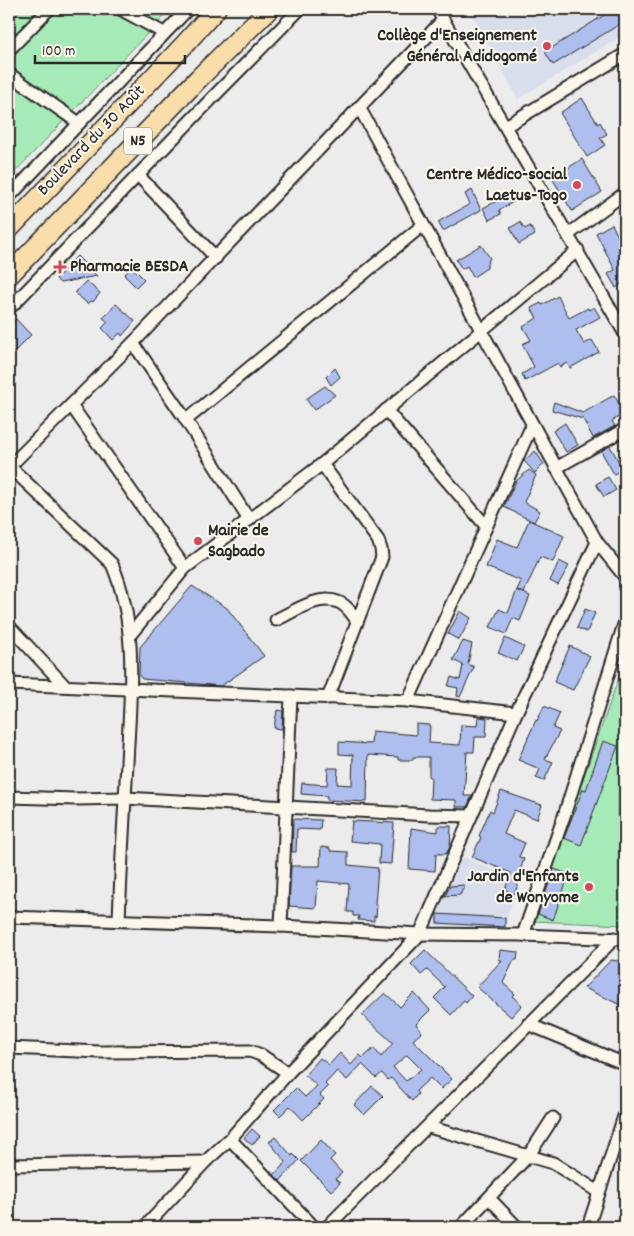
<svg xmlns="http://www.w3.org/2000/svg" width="634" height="1236" font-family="Dekko,sans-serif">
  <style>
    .built { fill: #d9deed }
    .green { fill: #a6ebb7; stroke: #688b71 }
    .building { fill: #aebeee; stroke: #2b2b2b; fill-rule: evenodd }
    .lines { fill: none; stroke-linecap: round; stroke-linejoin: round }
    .minor-casing { stroke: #2b2b2b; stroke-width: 15 }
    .trunk-casing { stroke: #2b2b2b; stroke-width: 22 }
    .minor { stroke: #fbf7ec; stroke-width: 11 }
    .trunk { stroke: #f9deab; stroke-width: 19 }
    .poi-dot { fill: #d1495b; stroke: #fbf7ec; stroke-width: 2 }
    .labels { text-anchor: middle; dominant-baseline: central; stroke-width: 4; stroke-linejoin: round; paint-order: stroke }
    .shield { fill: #fbf7ec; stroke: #696865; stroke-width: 1 }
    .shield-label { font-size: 16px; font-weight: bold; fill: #2b2b2b }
    .poi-label { font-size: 18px; font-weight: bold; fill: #2b2b2b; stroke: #fbf7ec; text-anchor: end }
    .street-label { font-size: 18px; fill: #2b2b2b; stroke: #fbf7ec }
  </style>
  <rect width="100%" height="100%" fill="#ececec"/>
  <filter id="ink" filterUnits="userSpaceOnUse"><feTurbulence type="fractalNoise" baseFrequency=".02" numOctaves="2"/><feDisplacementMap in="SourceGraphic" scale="10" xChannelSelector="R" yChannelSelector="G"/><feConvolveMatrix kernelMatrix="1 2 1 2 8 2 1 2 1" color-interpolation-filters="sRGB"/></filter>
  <g filter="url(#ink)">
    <g class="built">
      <polygon points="469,9 625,9 625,34 518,99"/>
      <polygon points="463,857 520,882 510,908 505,928 435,925 435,919"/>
    </g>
    <g class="green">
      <polygon points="18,9 171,9 9,178 9,17"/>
      <polygon points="625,660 625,925 533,921"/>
    </g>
    <g class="building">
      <polygon points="614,9 625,9 625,21 553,65 545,52"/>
      <polygon points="582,98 598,124 600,122 607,134 600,138 605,145 587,157 560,113"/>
      <polygon points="582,159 602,192 572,211 552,178"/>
      <polygon points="472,190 481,210 443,231 438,222 470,204 465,194"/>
      <polygon points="513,193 517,200 499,210 501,214 489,220 483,208"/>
      <polygon points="520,222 525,229 530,226 535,235 519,244 510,228"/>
      <polygon points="612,224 625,251 625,281 616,288 608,274 615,270 596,233"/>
      <polygon points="481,245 490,258 487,264 487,268 473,277 467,266 462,269 456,260"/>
      <polygon points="77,256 97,276 60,283 56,279"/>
      <polygon points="132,267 144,279 136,287 124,275"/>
      <polygon points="86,281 100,293 93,302 91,301 88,304 75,293"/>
      <polygon points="558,296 569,318 588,308 589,310 594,307 600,317 576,330 584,344 592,340 599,352 570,368 567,363 560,367 558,363 525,381 522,374 534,367 522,344 531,340 523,327 537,318 531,308 541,303 542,305"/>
      <polygon points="116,304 135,321 122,336 120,333 113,340 102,328 108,322 103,318"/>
      <polygon points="16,319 31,335 9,357 9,326"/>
      <polygon points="335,368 340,377 331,385 326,377"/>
      <polygon points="325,386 335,395 314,410 306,399"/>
      <polygon points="614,395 621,407 625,404 625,413 612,421 615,426 593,438 583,419 552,410 554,402 583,413"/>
      <polygon points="565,423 578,445 566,452 553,431"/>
      <polygon points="610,446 623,469 614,474 601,451"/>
      <polygon points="535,451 544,464 535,473 524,461"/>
      <polygon points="529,470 536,475 524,502 540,511 534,522 504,507 516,481"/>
      <polygon points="608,477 616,490 604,497 596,484"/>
      <polygon points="529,520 564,536 553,562 540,557 524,593 517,590 521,581 486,567 497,539 517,547"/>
      <polygon points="559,561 569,566 558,585 550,581"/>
      <polygon points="192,586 227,608 264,656 221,686 142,679 139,675 140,647"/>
      <polygon points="517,590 530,596 520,621 513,618 506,634 490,627 499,609 508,613"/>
      <polygon points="585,609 595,613 587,632 577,628"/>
      <polygon points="460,611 471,618 459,640 448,634"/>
      <polygon points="505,638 524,647 517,661 498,653"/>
      <polygon points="463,641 472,644 468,664 474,667 460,697 457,696 458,688 448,686 451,677 460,680 463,665 453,660"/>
      <polygon points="570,646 590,656 573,690 554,682"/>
      <polygon points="544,706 560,713 553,728 560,731 545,759 553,762 544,781 536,778 540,769 518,760 536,720 537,721"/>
      <polygon points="277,710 283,711 282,729 274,728"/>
      <polygon points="478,717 487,718 486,737 475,737 474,752 467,752 464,796 472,796 467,807 456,807 456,800 430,799 431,777 429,777 429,757 413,757 413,760 398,760 398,757 368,755 367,802 327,800 327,796 301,794 302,783 327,785 328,768 338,768 337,784 352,785 353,755 339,754 339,742 371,744 372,731 416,735 416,724 430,725 429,743 460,745 461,725 477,726"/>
      <polygon points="603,741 618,746 581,845 564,838 583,789 586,790"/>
      <polygon points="501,791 542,805 537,819 514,810 504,834 525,843 519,857 524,859 516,883 518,884 515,894 505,890 511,873 472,857 481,837 479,836 490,810 493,812"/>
      <polygon points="293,819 321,820 320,830 297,829 296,852 292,852"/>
      <polygon points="352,821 394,823 391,864 379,863 380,844 350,841"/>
      <polygon points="438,826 451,826 450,847 446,854 436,854 435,871 409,869 411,828 438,832"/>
      <polygon points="321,847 330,848 330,851 348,852 348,865 378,868 375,905 377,905 376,917 374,916 374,921 358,920 359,916 353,916 353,912 347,912 349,884 318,881 316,908 289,906 291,866 320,866"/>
      <polygon points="554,869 569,874 553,920 538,914"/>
      <polygon points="465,885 460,895 445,896 450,886"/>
      <polygon points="437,914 505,918 505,927 437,923"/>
      <polygon points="425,950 472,996 466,1003 464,1001 451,1015 434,998 445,987 427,970 421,975 411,964"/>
      <polygon points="500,950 518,952 517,960 514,960 503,983 515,994 512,996 522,1005 511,1017 477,987 502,960 499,960"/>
      <polygon points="611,960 625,962 625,1007 584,988"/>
      <path d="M385 993 400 1007 414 993 430 1010 416 1024 422 1032 413 1040 452 1079 441 1089 430 1078 416 1091 418 1094 412 1101 391 1078 388 1080 382 1073 376 1078 362 1064 347 1080 337 1071 325 1084 328 1087 320 1095 324 1099 303 1120 290 1106 280 1116 274 1110 296 1088 305 1097 317 1086 305 1075 320 1058 329 1065 340 1053 351 1065 360 1055 363 1058 374 1048 381 1057 393 1043 362 1015ZM407 1055 421 1069 406 1081 393 1067Z"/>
      <polygon points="372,1086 383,1096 364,1115 354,1105"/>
      <polygon points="252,1129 260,1136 252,1145 244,1138"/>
      <polygon points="275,1137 292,1156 293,1154 299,1160 280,1181 274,1175 286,1162 269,1142"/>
      <polygon points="321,1140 335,1155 330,1160 342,1173 335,1179 340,1183 331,1191 301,1161"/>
    </g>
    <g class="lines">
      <g class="minor-casing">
        <g id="minor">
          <polyline points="120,9 164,33"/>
          <polyline points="437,9 625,334"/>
          <polyline points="9,50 49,9"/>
          <polyline points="9,74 79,123"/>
          <polyline points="359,107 597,542 625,577"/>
          <polyline points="506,126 625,54"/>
          <polyline points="138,175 216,258"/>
          <polyline points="9,197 188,9"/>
          <polyline points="569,234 625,193"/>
          <polyline points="9,309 220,90 300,9"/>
          <polyline points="133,343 186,420 249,520"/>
          <polyline points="71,405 185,568"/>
          <polyline points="386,410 486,526"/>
          <polyline points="186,420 423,225"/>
          <polyline points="322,464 378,540 381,549 382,557 328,698"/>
          <path d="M9 466 112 564C139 627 130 697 127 763 124 816 121 868 119 920"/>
          <polyline points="9,467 133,343 443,20"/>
          <polyline points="556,468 625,429"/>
          <path d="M276 620C293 612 318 594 338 602 347 605 352 614 357 621"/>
          <polyline points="9,626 65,686"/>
          <polyline points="130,635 185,568 322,464 578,250"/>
          <polyline points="9,684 408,701 516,713"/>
          <polyline points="408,701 532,425"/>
          <polyline points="9,797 76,799 125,798 429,815 471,816"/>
          <polyline points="9,917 281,926 420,934 523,935 625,939"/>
          <polyline points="281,926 291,696"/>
          <polyline points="523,935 564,816 625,621"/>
          <polyline points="528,1024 625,1064"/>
          <polyline points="9,1048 100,1052 250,1051 261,1055 288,1073"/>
          <polyline points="429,1127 553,1163 597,1191 598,1196"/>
          <polyline points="230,1139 314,1227"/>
          <polyline points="9,1165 205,1162"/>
          <polyline points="489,1198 517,1227"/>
          <polyline points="145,1227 205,1162 230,1139 288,1073 420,934 516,713 597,542"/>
          <polyline points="327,1227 615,938"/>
          <polyline points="461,1227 529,1155 553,1118"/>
          <polyline points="588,1227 625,1113"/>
        </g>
      </g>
      <g class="trunk-casing">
        <g id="trunk">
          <polyline points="9,229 184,45 216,9"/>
          <polyline points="9,275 199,78 269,9"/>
        </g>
      </g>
      <use href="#minor" class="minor"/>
      <use href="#trunk" class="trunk"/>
    </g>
  </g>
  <g class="poi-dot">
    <circle cx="547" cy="46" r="5"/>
    <circle cx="577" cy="185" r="5"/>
    <path d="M57.5 259.5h5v5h5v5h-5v5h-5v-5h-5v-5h5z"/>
    <circle cx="198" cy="541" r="5"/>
    <circle cx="589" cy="887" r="5"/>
  </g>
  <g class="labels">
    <rect class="shield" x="124" y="127.5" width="28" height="27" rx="4"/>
    <g class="shield-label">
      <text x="138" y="141">N5</text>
    </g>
    <g class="poi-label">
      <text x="537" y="36">Collège d'Enseignement<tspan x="537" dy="21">Général Adidogomé</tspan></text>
      <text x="567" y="175">Centre Médico-social<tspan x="567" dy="21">Laetus-Togo</tspan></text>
      <text x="70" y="267" text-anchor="start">Pharmacie BESDA</text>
      <text x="208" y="531" text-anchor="start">Mairie de<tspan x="208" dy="21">Sagbado</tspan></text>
      <text x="579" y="877">Jardin d'Enfants<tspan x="579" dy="21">de Wonyome</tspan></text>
    </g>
    <g class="street-label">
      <text transform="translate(92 141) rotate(-46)">Boulevard du 30 Août</text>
    </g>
  </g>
  <rect width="634" height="1236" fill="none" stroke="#fbf7ec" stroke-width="30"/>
  <rect x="15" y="15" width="604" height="1206" fill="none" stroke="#2b2b2b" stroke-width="2" filter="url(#ink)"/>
  <path d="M35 55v8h150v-8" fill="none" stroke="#2b2b2b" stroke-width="2.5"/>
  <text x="42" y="55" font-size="15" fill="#2b2b2b" stroke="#fbf7ec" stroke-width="4" paint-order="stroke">100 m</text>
</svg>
